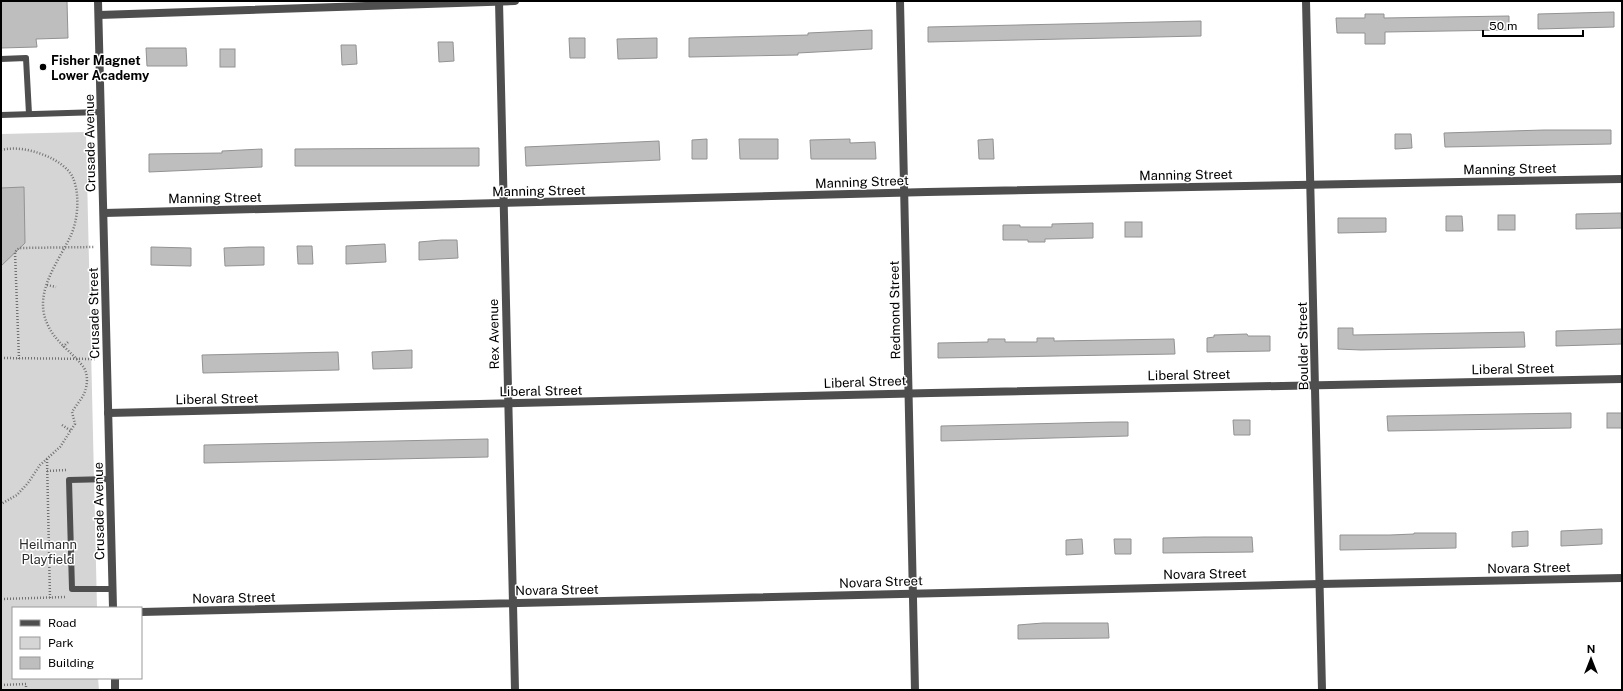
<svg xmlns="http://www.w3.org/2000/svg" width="1623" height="691" font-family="'Public Sans',sans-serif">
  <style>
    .green { fill: #d5d5d5 }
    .building { fill: #bebebe; stroke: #929292 }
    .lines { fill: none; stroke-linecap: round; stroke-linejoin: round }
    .path { stroke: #707070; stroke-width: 2.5; stroke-dasharray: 1 2; stroke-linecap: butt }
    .service { stroke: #4e4e4e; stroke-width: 6 }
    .minor { stroke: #4e4e4e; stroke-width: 8 }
    .poi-dot { fill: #000; stroke: #fff; stroke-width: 1.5 }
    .labels { text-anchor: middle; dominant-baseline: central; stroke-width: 3; stroke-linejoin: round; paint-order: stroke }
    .poi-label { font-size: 13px; font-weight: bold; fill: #000; stroke: #fff; text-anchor: start }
    .street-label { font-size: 13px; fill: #000; stroke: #fff }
    .park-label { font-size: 13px; fill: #2c2c2c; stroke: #fff }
  </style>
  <rect width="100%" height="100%" fill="#fff"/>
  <polygon class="green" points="86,132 97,608 13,608 13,678 98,678 99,690 1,690 1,134"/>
  <g class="building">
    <polygon points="1,1 67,1 68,38 36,39 37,47 1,48"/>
    <polygon points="1614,12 1614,27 1538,29 1538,14"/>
    <polygon points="1365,14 1384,14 1384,18 1509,16 1509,30 1385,32 1385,44 1365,44 1365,33 1337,33 1336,18 1365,18"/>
    <polygon points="1201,21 1201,36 928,42 928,27"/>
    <polygon points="872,30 872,49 798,53 798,55 689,57 689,38 808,35 808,33"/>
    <polygon points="569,38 585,38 585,58 570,58"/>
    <polygon points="657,38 657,58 618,59 617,39"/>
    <polygon points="438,42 453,42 454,61 439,62"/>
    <polygon points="341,45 356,45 357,64 342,65"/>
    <polygon points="146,48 186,48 187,66 147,66"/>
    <rect x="220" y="49" width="15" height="18"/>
    <polygon points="1544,130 1611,130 1611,144 1445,147 1444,133"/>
    <polygon points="1395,134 1411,134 1412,148 1395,149"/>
    <polygon points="707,139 707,159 692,159 692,140"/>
    <polygon points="739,139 778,139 778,159 740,159"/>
    <polygon points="850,139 850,143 875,142 876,159 811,159 810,140"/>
    <polygon points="993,139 994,159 979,159 978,140"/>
    <polygon points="659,141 660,160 526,166 525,147"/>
    <polygon points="479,148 479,166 295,166 295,149"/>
    <polygon points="262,149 262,167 149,172 149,154 222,153 222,151"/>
    <polygon points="24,187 25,243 1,266 1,188"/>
    <polygon points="1621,213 1622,228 1576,229 1576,214"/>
    <rect x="1498" y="215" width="17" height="15"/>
    <polygon points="1446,216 1462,216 1463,231 1446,231"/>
    <polygon points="1338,218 1386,218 1386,232 1338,233"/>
    <rect x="1125" y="222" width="17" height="15"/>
    <polygon points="1093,223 1093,238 1045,239 1045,242 1028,242 1028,240 1003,240 1003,225 1020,225 1020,227 1052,227 1052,224"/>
    <polygon points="442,240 457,240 458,258 419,260 419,242"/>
    <polygon points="385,244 386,262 346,264 346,246"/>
    <polygon points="297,246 312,246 313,264 298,264"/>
    <polygon points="151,247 191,248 191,266 151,265"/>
    <polygon points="249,247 264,247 264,265 225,266 224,248"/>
    <polygon points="1338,328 1353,328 1353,335 1524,332 1525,347 1361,350 1338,349"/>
    <polygon points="1622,329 1622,344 1556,346 1556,331"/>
    <polygon points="1247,334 1248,336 1270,336 1270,351 1207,352 1207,338 1214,337 1214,335"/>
    <polygon points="1037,338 1054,338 1054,341 1174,339 1175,354 938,358 938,343 988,342 988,339 1005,339 1005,342 1037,342"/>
    <polygon points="412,350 412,368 373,369 372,352"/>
    <polygon points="338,352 339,370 203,373 202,355"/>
    <polygon points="1571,413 1571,428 1388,431 1387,416"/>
    <rect x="1607" y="413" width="15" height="15"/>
    <polygon points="1233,420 1250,420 1250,435 1234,435"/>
    <polygon points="1111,422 1128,422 1128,436 941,441 941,426"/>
    <polygon points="488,439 488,457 204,463 204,445"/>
    <polygon points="1602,529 1602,544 1561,546 1561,531"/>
    <polygon points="1528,531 1528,546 1512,547 1512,532"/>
    <polygon points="1414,533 1456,533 1456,548 1340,550 1340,535 1390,535 1414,534"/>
    <polygon points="1204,537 1252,537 1253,552 1163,553 1163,538"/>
    <polygon points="1082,539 1083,554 1066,555 1066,540"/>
    <polygon points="1114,539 1131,539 1131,554 1115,554"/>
    <polygon points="1043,623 1108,623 1109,638 1018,639 1018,625"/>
  </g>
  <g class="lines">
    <g class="path">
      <path d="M1 150C18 146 36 151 51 158 59 162 70 170 73 178 80 194 78 220 71 235 60 259 38 286 44 314 50 339 68 348 82 365 88 372 88 383 85 391 83 398 76 405 72 412L75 424 60 447 40 465 28 483 17 495 1 504"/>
      <polyline points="47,285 56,287"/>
      <polyline points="63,347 68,342"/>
      <polyline points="1,358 96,359"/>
      <polyline points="19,359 15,252 19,248 94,247"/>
      <polyline points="62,425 71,431"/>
      <polyline points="47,459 50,598"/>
      <polyline points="47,471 66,470"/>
      <polyline points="1,599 66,597"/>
      <polyline points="1,685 26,684 26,690"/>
    </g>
    <g class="service">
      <polyline points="1,59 26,58 29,114"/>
      <polyline points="1,115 101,112"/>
      <polyline points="110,479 69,480 72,589 112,589"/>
    </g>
    <g class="minor">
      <polyline points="98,1 113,608"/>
      <polyline points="499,1 515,690"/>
      <polyline points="900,1 915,690"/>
      <polyline points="1306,1 1322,690"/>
      <polyline points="99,15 515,1"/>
      <polyline points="104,213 927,192 1622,179"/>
      <polyline points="108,413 931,393 1622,379"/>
      <polyline points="141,612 1320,584 1622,578"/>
      <polyline points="115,678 115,690"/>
    </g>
  </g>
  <circle class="poi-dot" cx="43" cy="67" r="4"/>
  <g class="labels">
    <g class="poi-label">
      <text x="51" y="60">Fisher Magnet<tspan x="51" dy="15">Lower Academy</tspan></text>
    </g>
    <g class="street-label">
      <text transform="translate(90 143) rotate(-91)">Crusade Avenue</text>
      <text transform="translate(1510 169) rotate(-1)">Manning Street</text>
      <text transform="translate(1186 175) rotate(-1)">Manning Street</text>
      <text transform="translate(862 182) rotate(-2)">Manning Street</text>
      <text transform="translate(539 191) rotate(-1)">Manning Street</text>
      <text transform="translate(215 198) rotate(-1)">Manning Street</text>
      <text transform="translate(895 310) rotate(-91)">Redmond Street</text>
      <text transform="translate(94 313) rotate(-91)">Crusade Street</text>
      <text transform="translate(494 334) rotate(-91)">Rex Avenue</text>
      <text transform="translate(1303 346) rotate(-91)">Boulder Street</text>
      <text transform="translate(1513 369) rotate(-1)">Liberal Street</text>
      <text transform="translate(1189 375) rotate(-1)">Liberal Street</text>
      <text transform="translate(865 382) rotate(-2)">Liberal Street</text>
      <text transform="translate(541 391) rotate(-1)">Liberal Street</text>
      <text transform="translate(217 399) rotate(-1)">Liberal Street</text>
      <text transform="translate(99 511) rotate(-91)">Crusade Avenue</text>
      <text transform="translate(1529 568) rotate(-1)">Novara Street</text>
      <text transform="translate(1205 574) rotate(-1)">Novara Street</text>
      <text transform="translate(881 582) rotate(-2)">Novara Street</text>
      <text transform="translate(557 590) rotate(-1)">Novara Street</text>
      <text transform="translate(234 598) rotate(-1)">Novara Street</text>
    </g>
    <g class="park-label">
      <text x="48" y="544">Heilmann<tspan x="48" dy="15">Playfield</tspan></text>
    </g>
  </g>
  <rect width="1623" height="691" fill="none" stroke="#000000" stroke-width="4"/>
  <rect x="12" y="607" width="130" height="72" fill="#ffffff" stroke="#999999"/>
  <rect x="20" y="620" width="20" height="6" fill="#4e4e4e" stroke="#999999"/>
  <text x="48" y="627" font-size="12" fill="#000000">Road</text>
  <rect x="20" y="637" width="20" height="12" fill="#d5d5d5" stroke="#999999"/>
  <text x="48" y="647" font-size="12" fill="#000000">Park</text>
  <rect x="20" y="657" width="20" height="12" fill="#bebebe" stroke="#999999"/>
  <text x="48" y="667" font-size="12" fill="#000000">Building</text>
  <g transform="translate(1591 659)" stroke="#ffffff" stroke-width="3" paint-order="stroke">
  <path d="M0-3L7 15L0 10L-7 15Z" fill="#000000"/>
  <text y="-6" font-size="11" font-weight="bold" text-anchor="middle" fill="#000000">N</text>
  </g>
  <path d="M1483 30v6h100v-6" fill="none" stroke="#000000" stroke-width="2"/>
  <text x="1489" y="30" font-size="12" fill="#000000" stroke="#ffffff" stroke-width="3" paint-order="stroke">50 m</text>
</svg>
